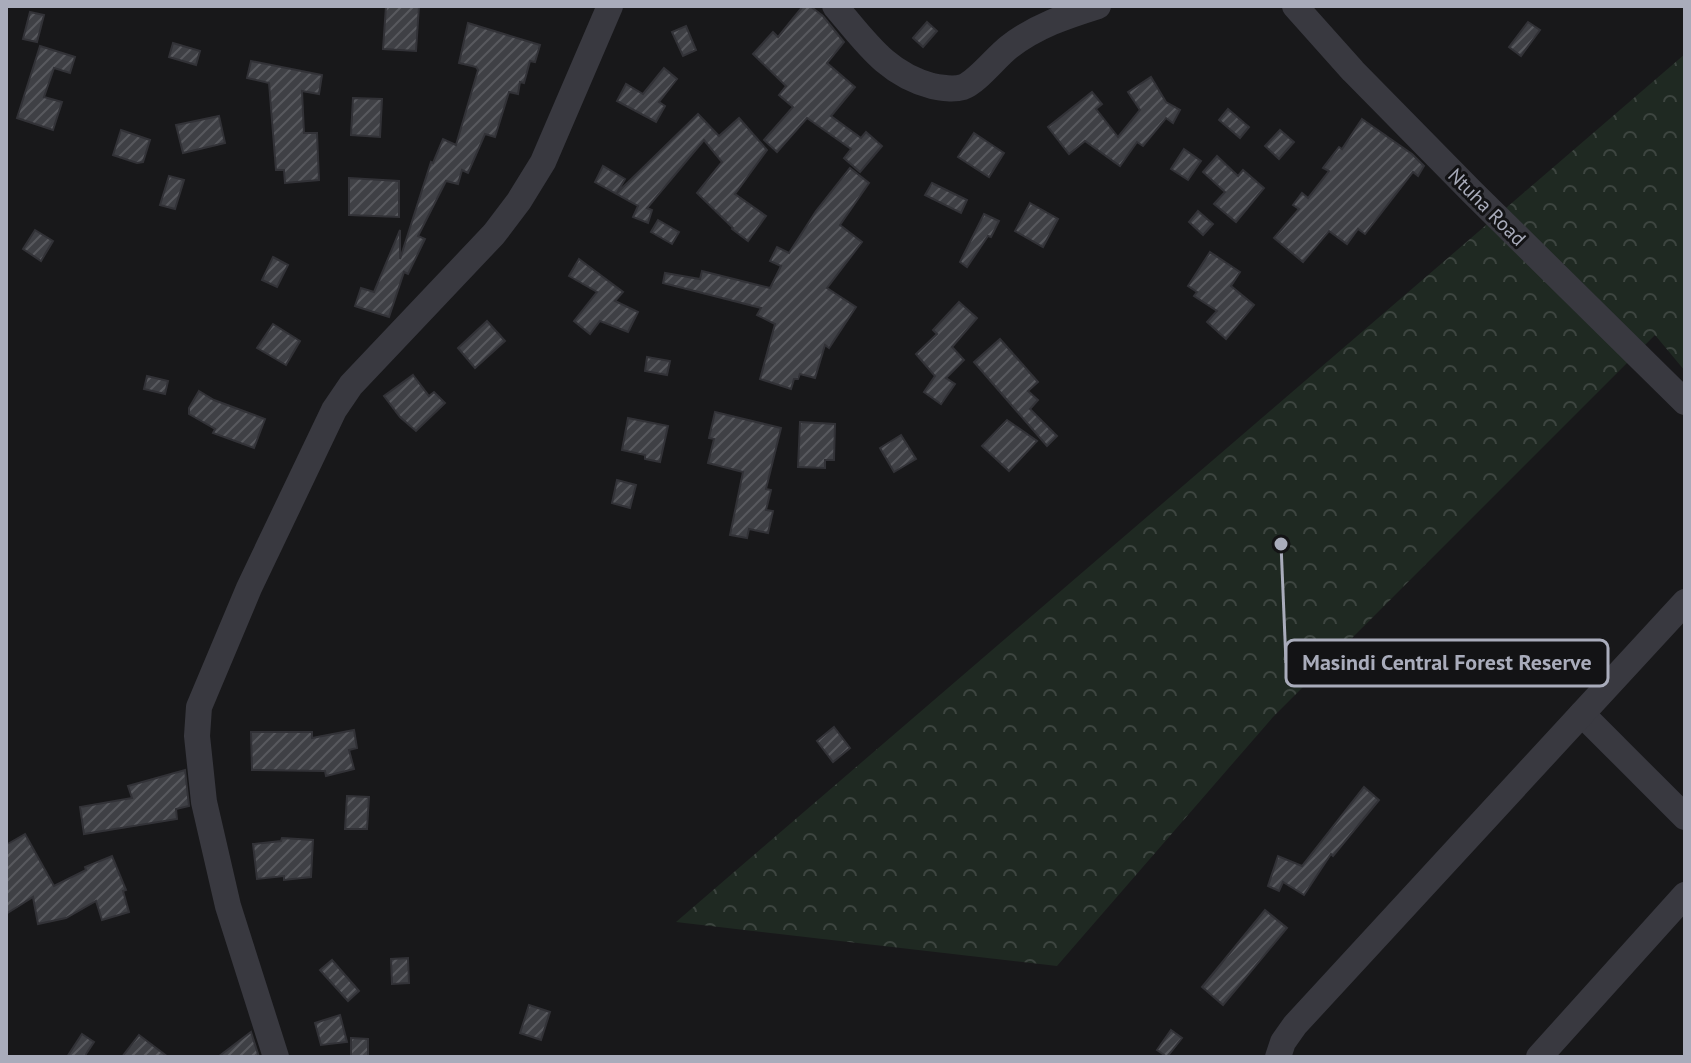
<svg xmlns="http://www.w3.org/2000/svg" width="1691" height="1063" font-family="'PT Sans',sans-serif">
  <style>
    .forest { fill: url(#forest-crowns) }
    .building { fill: url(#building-hatch); stroke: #323237; stroke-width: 2 }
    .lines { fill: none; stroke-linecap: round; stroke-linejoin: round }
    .minor { stroke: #393940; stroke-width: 26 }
    .labels { text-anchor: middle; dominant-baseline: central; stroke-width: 6; stroke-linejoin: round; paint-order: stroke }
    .street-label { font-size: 20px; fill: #a9acbb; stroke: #131315 }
    .leader { fill: none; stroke: #a9acbb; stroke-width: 3 }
    .callout-dot { fill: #a9acbb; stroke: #131315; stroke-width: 3 }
    .callout { fill: #131315; stroke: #a9acbb; stroke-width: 3 }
    .callout-label { font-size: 22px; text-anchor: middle; font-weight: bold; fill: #a9acbb }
  </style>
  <defs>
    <pattern id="forest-crowns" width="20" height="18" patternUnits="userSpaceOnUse" patternTransform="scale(2)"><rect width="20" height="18" fill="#1f2922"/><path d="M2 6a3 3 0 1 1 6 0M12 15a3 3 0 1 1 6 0" fill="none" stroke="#3d4540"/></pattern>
    <pattern id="building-hatch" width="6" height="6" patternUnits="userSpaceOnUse" patternTransform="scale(2)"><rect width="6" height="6" fill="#3f4045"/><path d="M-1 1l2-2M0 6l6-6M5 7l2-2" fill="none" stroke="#58595e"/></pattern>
  </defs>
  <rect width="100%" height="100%" fill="#18181a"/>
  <polygon class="forest" points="1685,54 1685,371 1655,335 1273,717 1057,966 676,922"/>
  <g class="building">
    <polygon points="386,6 419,6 416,51 383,49"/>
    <polygon points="803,6 810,6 823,16 844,42 827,63 855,87 831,116 861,138 866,132 882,146 860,172 844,158 851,149 807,118 777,152 764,140 793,107 779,95 786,86 753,54 773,32 778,37"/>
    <polygon points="30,12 44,15 37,42 23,39"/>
    <polygon points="927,22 937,31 923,47 913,38"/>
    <polygon points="1528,22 1540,30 1521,56 1509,47"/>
    <polygon points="468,23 540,45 535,62 530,61 524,83 520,82 518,94 509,92 495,137 485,134 468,173 462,170 458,184 446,181 418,236 425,239 408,274 404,272 389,317 355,306 361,288 374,292 400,230 400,259 431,162 433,163 443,139 456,145 478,70 476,67 459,63"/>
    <polygon points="686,26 696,50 683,56 672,32"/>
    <polygon points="173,43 200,51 196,65 169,57"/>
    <polygon points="40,46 75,57 70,73 54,68 44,97 62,102 53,130 17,118"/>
    <polygon points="251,61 322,75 319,94 302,91 304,133 317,133 319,180 285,183 284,170 276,170 269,83 247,78"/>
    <polygon points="664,68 677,79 659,102 665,106 656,122 617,101 626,84 643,94"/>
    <polygon points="1151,77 1166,102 1180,110 1173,123 1166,118 1143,146 1137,142 1120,166 1085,141 1069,154 1048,127 1092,92 1102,104 1096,109 1118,137 1140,110 1128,92"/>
    <polygon points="353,98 382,99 380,137 351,135"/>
    <polygon points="1228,109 1249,127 1240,138 1219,120"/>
    <polygon points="698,114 719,136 739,118 767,150 735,194 766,216 748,241 732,229 733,228 697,193 722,162 704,140 647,208 652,210 648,223 633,217 638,206 595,182 603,166 625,179 617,193"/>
    <polygon points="219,116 225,143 183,153 176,125"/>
    <polygon points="1362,119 1412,154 1424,166 1418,176 1413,172 1365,234 1358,229 1347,244 1329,231 1303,262 1274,238 1299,209 1293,205 1302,193 1308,198 1329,171 1323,168 1339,147 1342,149"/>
    <polygon points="121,130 150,140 143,162 137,163 113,155"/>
    <polygon points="1280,130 1294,142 1279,159 1265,146"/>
    <polygon points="974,133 1004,153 989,177 958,157"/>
    <polygon points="1184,149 1201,161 1188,180 1171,169"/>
    <polygon points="1217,156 1238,176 1243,170 1264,188 1236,222 1214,204 1225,192 1203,172"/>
    <polygon points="850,168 869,183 840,225 862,242 827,288 856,307 829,348 825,345 815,378 800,374 798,379 794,379 791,389 760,379 775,324 757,315 761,308 663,283 665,273 700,279 702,271 770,288 781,266 770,261 777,247 789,253 816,211"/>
    <polygon points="169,176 184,180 175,209 160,205"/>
    <polygon points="349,178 399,181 399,217 349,215"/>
    <polygon points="932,183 967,200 961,213 925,195"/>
    <polygon points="1030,203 1058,219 1043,247 1015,231"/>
    <polygon points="1198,211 1213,224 1203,235 1189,222"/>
    <polygon points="984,214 999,221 991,237 988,236 967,267 960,262"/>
    <polygon points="658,220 679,232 672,244 651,232"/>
    <polygon points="35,230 53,241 41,261 23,249"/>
    <polygon points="1210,252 1240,272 1231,286 1254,305 1226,339 1207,322 1217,311 1194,296 1197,292 1188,286"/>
    <polygon points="273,257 288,265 277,287 262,280"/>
    <polygon points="579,259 623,292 615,301 638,312 628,332 600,321 590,334 574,321 597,292 569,276"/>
    <polygon points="959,302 977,318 952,347 964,360 946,378 955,384 941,404 924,392 935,376 916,354 937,334 933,330"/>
    <polygon points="487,321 505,341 475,368 458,348"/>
    <polygon points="273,324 300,341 286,365 257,348"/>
    <polygon points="1000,339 1038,382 1028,391 1038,400 1030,409 1057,436 1047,446 974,362"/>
    <polygon points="647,357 670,361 667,375 645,371"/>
    <polygon points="413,375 429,396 434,392 445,403 416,431 400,417 384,396"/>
    <polygon points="147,376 168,381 165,394 144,389"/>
    <polygon points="199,391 214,400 265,419 254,448 213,433 215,429 189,414 189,408"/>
    <polygon points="715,412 781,428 766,489 771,490 766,510 773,511 768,533 749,529 747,538 730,535 743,472 708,463 714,439 709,438"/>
    <polygon points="628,418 668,426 660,462 645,459 645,455 622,450"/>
    <polygon points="1007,420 1037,441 1009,471 982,446"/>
    <polygon points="800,422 835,424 834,460 825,460 825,468 798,467"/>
    <polygon points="901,435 916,459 894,472 880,448"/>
    <polygon points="617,480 636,485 630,508 612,503"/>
    <polygon points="834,727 850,748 833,762 817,741"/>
    <polygon points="354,730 357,748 349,750 354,769 326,776 325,771 252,770 251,732 312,732 312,738"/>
    <polygon points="185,770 189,806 176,809 177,819 84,834 80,807 132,798 128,786"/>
    <polygon points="1364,787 1379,800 1333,856 1331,854 1304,895 1283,882 1279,891 1268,886 1278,856 1302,866"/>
    <polygon points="347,796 369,797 367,829 345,829"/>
    <polygon points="25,834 54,886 86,870 85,867 112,856 126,890 123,891 129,912 102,920 96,901 66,918 38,924 33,897 6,914 6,845"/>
    <polygon points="282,838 313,840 311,877 284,880 284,876 257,879 253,844 281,841"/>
    <polygon points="1265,910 1287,928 1223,1005 1202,987"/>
    <polygon points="408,958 409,983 392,984 391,959"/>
    <polygon points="332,960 359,991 348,1001 320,970"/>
    <polygon points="529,1005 550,1012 541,1040 520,1033"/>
    <polygon points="340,1015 347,1042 321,1045 315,1023"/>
    <polygon points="1171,1030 1182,1038 1167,1057 1157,1050"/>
    <polygon points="251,1032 259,1057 218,1057"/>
    <polygon points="82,1034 94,1042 84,1057 67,1057"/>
    <polygon points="139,1035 168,1057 122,1057"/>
    <polygon points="351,1038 368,1039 368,1057 351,1057"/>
  </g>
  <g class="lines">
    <g class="minor">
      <path d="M835 6C865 41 886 74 932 86 942 88 953 90 963 87 977 82 996 57 1009 47 1036 26 1066 16 1098 6"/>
      <polyline points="1295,6 1353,71 1473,193 1685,402"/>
      <polyline points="1582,714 1685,817"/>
      <polyline points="276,1057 228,906 204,802 197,736 199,707 249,588 334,410 351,385 494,234 519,201 543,162 610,6"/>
      <polyline points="1278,1057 1283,1042 1295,1025 1685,602"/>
      <polyline points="1539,1057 1685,895"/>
    </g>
  </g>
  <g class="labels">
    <g class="street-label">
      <text transform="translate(1487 207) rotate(45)">Ntuha Road</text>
    </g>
  </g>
  <path class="leader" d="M1281 544L1286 663"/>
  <circle class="callout-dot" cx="1281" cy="544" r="8"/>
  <rect class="callout" x="1286" y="640" width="322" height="46" rx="8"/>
  <g class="callout-label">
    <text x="1447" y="670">Masindi Central Forest Reserve</text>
  </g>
  <rect width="1691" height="1063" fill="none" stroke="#a9acbb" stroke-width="16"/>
</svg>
